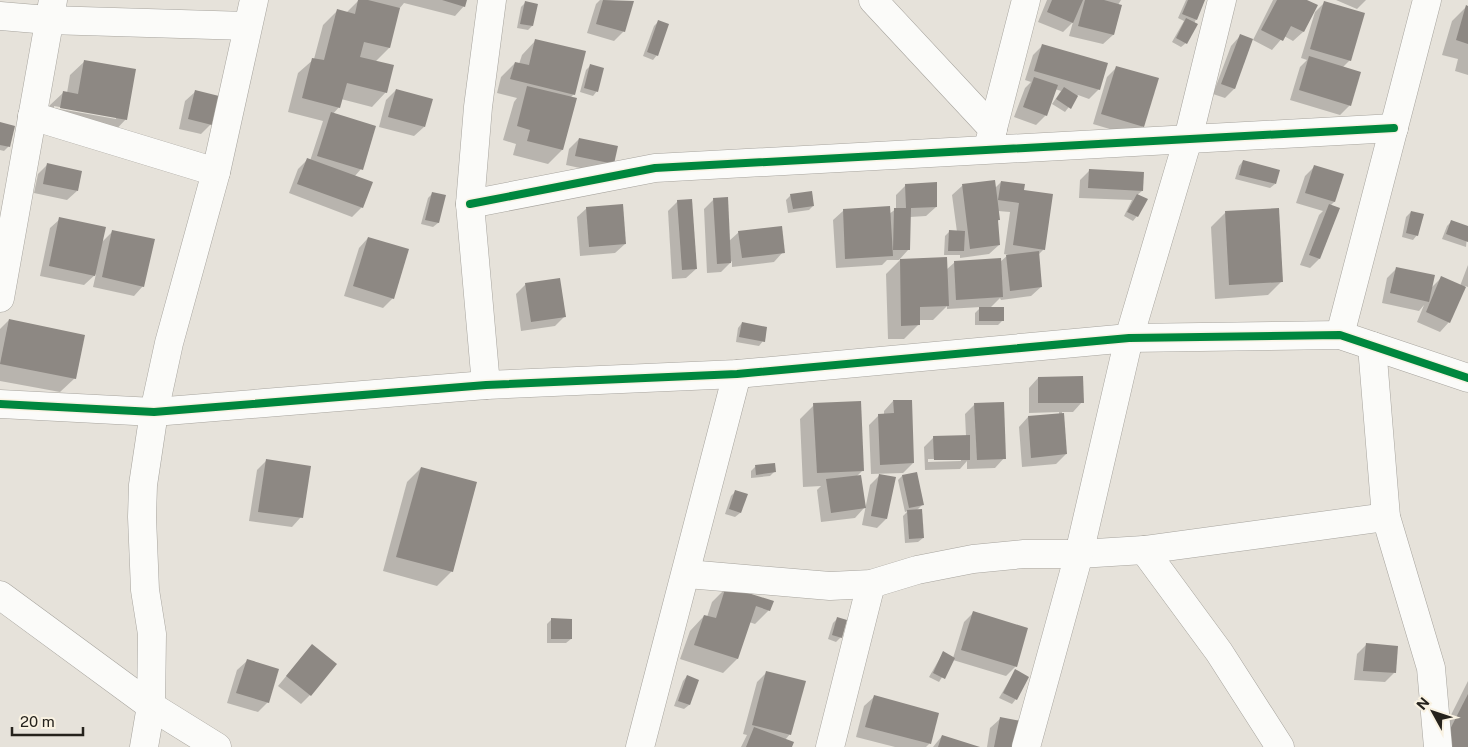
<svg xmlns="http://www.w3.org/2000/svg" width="1468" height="747" font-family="'Public Sans',sans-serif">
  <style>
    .shadow { fill: #0003; fill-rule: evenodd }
    .building { fill: #8d8883 }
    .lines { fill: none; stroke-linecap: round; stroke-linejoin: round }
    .minor-casing { stroke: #a7a49e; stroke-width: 29 }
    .minor { stroke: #fbfbf9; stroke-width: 28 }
    .cycleway-casing { stroke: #f9f2e2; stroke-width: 11 }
    .cycleway { stroke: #00873e; stroke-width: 8 }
  </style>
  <rect width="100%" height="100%" fill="#e6e2da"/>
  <g class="shadow">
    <polygon points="359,0 466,0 464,6 455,16 404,3 399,9 389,48 375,62 386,92 372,107 341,99 339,107 333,114 361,169 354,177 362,207 352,217 289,193 298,169 307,160 310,161 323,121 288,112 298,73 314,59 323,25 337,11 346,13"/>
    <polygon points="600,0 632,2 624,31 614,41 587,33 596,4"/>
    <polygon points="1047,0 1121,0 1118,5 1120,5 1113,35 1103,44 1069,36 1073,22 1063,32 1038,22"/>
    <polygon points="1186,0 1204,0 1186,43 1181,47 1172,42 1184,21 1178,18"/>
    <polygon points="1273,0 1305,0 1316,6 1303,32 1293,41 1284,36 1272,50 1253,40"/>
    <polygon points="1336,0 1366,0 1357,9"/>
    <polygon points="526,2 532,26 528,30 517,28 521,7"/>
    <polygon points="1325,2 1350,60 1342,68 1350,105 1340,115 1290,100 1300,67 1307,60 1301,58 1315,12"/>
    <polygon points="1466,7 1468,7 1468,75 1455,71 1458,59 1442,55 1452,21"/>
    <polygon points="658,22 657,55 653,60 643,56 654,26"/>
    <polygon points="1240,36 1234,89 1225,98 1213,94 1231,46"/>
    <polygon points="536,40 574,94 570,98 562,150 548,164 513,155 516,144 503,140 514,102 517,98 497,93 501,77 515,63 519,64 522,55"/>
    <polygon points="1042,46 1099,89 1089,99 1078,95 1065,112 1052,104 1061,91 1055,89 1046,115 1036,125 1014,117 1025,88 1031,82 1025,80 1033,55"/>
    <path d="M85 61 126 119 112 134 46 122 49 106 64 92 67 93 70 75ZM54 106 116 117V119L54 108Z"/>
    <polygon points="590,66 597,91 593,96 580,92 586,70"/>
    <polygon points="1117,67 1143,126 1133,136 1093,124 1107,77"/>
    <polygon points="396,90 424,127 414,136 379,127 386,100"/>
    <polygon points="195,92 211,124 201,134 179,129 185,101"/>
    <polygon points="0,123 14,127 8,147 4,151 0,150"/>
    <polygon points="579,139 613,163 603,173 566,165 569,149"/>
    <polygon points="1243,161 1275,184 1270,188 1235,179 1239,166"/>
    <polygon points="48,164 77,191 67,200 34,193 38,174"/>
    <polygon points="1314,167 1342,175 1334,202 1330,206 1338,209 1319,259 1310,268 1300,265 1319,215 1323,211 1296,203 1305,176"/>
    <polygon points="1090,170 1142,191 1137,195 1137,216 1133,221 1124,216 1132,200 1079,198 1080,180"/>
    <polygon points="994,182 995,188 1001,182 1022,191 1044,249 1038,255 1041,287 1031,296 1001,300 1000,298 990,308 1003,320 998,325 975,325 975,313 981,307 947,309 947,306 933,320 919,320 919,324 904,339 888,339 886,274 900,260 946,270 955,262 1000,262 1008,255 1004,254 1010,212 998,211 999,220 996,222 999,245 989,254 960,258 960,255 944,255 945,236 949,232 957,232 952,195 962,186"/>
    <polygon points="906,185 936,207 926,216 910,217 908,250 899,260 887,260 882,265 836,268 833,220 843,211 889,214 896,209 896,195"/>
    <polygon points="433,193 444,196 438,223 433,227 421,224 428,198"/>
    <polygon points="791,195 813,206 809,210 788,213 786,200"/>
    <polygon points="714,199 729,241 739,232 783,252 774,262 732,267 732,261 721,272 707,273 704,209"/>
    <polygon points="678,201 696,269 686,278 672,279 668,211"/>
    <polygon points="587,208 625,244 615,253 580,256 577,217"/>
    <polygon points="1278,209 1282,281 1268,295 1215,299 1211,227 1225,213"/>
    <polygon points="1411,212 1417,235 1413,240 1402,237 1406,217"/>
    <polygon points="60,219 101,243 113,231 143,286 134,296 93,287 96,274 84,285 40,276 50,228"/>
    <polygon points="1452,221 1468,227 1466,247 1442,239 1447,226"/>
    <polygon points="368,238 393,298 383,308 344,296 359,248"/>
    <polygon points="1468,265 1468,287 1465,286 1449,322 1440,332 1417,322 1424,305 1419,311 1382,303 1387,278 1397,268 1431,288 1441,278 1460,286"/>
    <polygon points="526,284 564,317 555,326 521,331 516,294"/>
    <polygon points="9,320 75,378 60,392 0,381 0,329"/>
    <polygon points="742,323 763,341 759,346 736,342 738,328"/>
    <polygon points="1038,378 1082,402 1073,412 1062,412 1066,454 1056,464 1022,467 1019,427 1028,417 1059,414 1059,412 1029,413 1029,388"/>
    <polygon points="893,401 913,463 903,473 871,474 869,425 879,415 884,415 884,411"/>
    <path d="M975 404 1004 458 995 468 967 469V461L960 469 925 470 924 447 934 437 966 436 965 414ZM928 459H961V461L928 462Z"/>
    <polygon points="814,405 863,470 857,476 864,508 855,518 821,522 817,490 821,486 803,487 800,419"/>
    <polygon points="267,460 301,517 292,527 249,521 257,470"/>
    <polygon points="755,467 775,471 770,476 751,478 751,471"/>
    <polygon points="421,468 452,571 437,586 383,571 407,482"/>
    <polygon points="916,473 922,505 916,511 923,538 918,542 905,543 903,516 908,511 905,512 898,480 902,476"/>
    <polygon points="880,475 886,519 877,528 862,525 870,485"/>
    <polygon points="736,491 740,513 735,517 725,514 731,496"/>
    <polygon points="726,588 769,610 755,624 749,622 737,659 723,673 680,659 690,631 704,616 707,617 712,602"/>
    <polygon points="973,613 1016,666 1006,676 953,660 939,682 929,677 943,653 953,658 964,622"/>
    <polygon points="838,618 841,637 836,642 828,639 833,623"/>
    <polygon points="552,619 571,639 566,643 547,643 547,624"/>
    <polygon points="312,645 310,695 301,704 278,686"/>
    <polygon points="1366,645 1394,673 1385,682 1354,680 1357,654"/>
    <polygon points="247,661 268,702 258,712 227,703 237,670"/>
    <polygon points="1015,671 1016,699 1012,704 999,698"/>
    <polygon points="766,673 790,734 785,740 791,747 741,747 747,735 743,734 757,682"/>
    <polygon points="687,676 689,705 684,709 674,706 683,681"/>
    <polygon points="1468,681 1468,747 1435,747"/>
    <polygon points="874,697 938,714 929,744 926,747 895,747 856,737 864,706"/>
    <polygon points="1000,719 1015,747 987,747 990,728"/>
    <polygon points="942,736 977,747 933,747"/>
  </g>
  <g class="building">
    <polygon points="358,0 368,0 400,8 390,48 364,42 360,57 394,65 387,93 347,83 340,108 302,98 312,58 324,60 337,9 355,14"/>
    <polygon points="442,0 467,0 465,7"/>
    <polygon points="603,0 634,1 625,32 596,24"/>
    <polygon points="1052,0 1083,0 1073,23 1047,12"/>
    <polygon points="1085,0 1104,0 1122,5 1114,35 1078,26"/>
    <polygon points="1188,0 1205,0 1197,20 1182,14"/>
    <polygon points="1277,0 1307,0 1318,5 1304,32 1291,26 1283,41 1261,30"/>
    <polygon points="525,1 538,4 533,26 520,24"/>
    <polygon points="1324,1 1365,13 1351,61 1310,49"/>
    <polygon points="1466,5 1468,6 1468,44 1456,40"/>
    <polygon points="1186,18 1198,24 1187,44 1176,38"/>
    <polygon points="658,20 669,24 658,56 647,52"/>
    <polygon points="1240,34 1253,39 1235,89 1221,84"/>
    <polygon points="535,39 586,51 575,95 510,79 515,62 529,65"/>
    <polygon points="1042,44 1108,63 1100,90 1034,71"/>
    <polygon points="1309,56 1361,72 1351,106 1299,90"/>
    <polygon points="84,60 136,69 127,120 60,108 63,91 78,94"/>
    <polygon points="590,64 604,68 598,92 584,88"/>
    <polygon points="1116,66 1159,78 1144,127 1101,114"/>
    <polygon points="1034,77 1058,85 1047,116 1023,107"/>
    <polygon points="527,86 577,98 563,150 527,141 530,130 517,126"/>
    <polygon points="1064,87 1078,96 1071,109 1056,99"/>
    <polygon points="396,89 433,99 425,127 388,117"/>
    <polygon points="195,90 219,96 212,125 188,119"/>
    <polygon points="331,112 376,126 363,170 317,156"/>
    <polygon points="0,122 15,126 10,147 0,145"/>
    <polygon points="579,138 618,146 614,164 575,156"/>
    <polygon points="307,158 373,182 363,208 297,184"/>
    <polygon points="1243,160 1280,170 1276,184 1239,175"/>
    <polygon points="47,163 82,171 78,191 43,184"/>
    <polygon points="1314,165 1344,174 1335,202 1305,193"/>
    <polygon points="1089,169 1144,172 1143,191 1088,188"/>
    <polygon points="995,180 1000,220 998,220 1000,245 970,249 962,184"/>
    <polygon points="1001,181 1025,184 1024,190 1053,194 1045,250 1013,245 1019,203 998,200"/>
    <polygon points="937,182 937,207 911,208 910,250 893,250 894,208 906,208 905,184"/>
    <polygon points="812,191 814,206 793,209 790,194"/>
    <polygon points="432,192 446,195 439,223 425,220"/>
    <polygon points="1137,194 1148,199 1138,217 1127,212"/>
    <polygon points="728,197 731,263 717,264 713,198"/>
    <polygon points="692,199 697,269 682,270 677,200"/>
    <polygon points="623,204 626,244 589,247 586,207"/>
    <polygon points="1329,204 1340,208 1320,259 1309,255"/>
    <polygon points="890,206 893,256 845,259 843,209"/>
    <polygon points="1279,208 1283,282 1229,285 1225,211"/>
    <polygon points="1411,211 1424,214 1418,236 1406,233"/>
    <polygon points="59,217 106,227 95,276 49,266"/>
    <polygon points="1451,220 1468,226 1468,242 1446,234"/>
    <polygon points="782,226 785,253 742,258 738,231"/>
    <polygon points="112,230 155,239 144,287 102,277"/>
    <polygon points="949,230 965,231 964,251 948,251"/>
    <polygon points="368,237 409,249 394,299 353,286"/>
    <polygon points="1039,251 1042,287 1010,291 1006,255"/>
    <polygon points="947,257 949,306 920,307 920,325 901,326 900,259"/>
    <polygon points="1001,258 1003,297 956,300 954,261"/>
    <polygon points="1396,267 1435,275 1429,302 1390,293"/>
    <polygon points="1441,276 1466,287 1450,323 1426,312"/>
    <polygon points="560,278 566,317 531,322 525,283"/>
    <rect x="979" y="307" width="25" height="14"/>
    <polygon points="9,319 85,335 76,379 0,364"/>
    <polygon points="742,322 767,327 765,342 739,337"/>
    <polygon points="1083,376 1084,403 1038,403 1038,377"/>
    <polygon points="893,400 912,400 914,463 880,465 878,414 894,413"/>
    <polygon points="861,401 864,471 817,473 813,403"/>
    <polygon points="1004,402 1006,459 977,460 974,403"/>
    <polygon points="1064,413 1067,454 1031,458 1028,416"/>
    <polygon points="970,435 970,460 934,460 933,436"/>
    <polygon points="266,459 311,466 303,518 258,512"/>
    <polygon points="775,463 776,472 756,475 755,465"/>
    <polygon points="421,467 477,482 453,572 396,557"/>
    <polygon points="917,472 924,505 909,508 902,475"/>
    <polygon points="879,474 896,477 887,519 871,516"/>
    <polygon points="861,475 866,508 831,513 826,479"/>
    <polygon points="735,490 748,494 741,513 729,509"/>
    <polygon points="922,509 924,538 909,539 907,510"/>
    <polygon points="726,586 774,601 770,611 756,606 738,659 694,645 704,615 716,618"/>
    <polygon points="973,611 1028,628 1017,667 961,650"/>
    <polygon points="837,617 847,620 842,638 832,635"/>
    <polygon points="551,618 572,619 572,639 551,639"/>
    <polygon points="1366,643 1398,646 1396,673 1363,671"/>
    <polygon points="312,644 337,664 311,696 286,676"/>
    <polygon points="943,651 955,658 945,679 933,673"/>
    <polygon points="247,659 279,669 269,703 236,693"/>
    <polygon points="1015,669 1029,677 1017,700 1003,693"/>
    <polygon points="766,671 806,681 791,735 752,725"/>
    <polygon points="687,675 699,680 690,705 678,701"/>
    <polygon points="1468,694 1468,747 1441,747"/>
    <polygon points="874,695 939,713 931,744 865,727"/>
    <polygon points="1000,717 1021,721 1016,747 994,747"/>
    <polygon points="754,727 794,742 792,747 746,747"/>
    <polygon points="942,735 980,747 938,747"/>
  </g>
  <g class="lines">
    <g class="minor-casing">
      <g id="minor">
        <polyline points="873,0 993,129"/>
        <polyline points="0,16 48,20 247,26"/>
        <polyline points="32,116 216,172"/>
        <polyline points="989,144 1026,0"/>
        <polyline points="470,204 655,168 1394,128"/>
        <polyline points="0,298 53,0"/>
        <polyline points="1340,335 1427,0"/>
        <polyline points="1372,346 1386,517 1431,668 1438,747"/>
        <polyline points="486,385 470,204 478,107 492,0"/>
        <polyline points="0,404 154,412 486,385 737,374 1129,338 1340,335 1468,378"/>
        <polyline points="1144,550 1219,652 1280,747"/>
        <polyline points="687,574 830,586 871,584 917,570 973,559 1024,554 1079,554 1144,550 1386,517"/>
        <polyline points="0,595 151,706 217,747"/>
        <polyline points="144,747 151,706 152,634 145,590 142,517 143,485 154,412 169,343 216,172 254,0"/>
        <polyline points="640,747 737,374"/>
        <polyline points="830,747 871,584"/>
        <polyline points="1026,747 1079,554 1129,338 1188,139 1222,0"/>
      </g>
    </g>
    <use href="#minor" class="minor"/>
    <g class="cycleway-casing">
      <g id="cycleway">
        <polyline points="470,204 655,168 1394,128"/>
        <polyline points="0,404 154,412 486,385 737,374 1129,338 1340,335 1468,378"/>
      </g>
    </g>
    <use href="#cycleway" class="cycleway"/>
  </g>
  <g transform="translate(1433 712) rotate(310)" stroke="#f9f2e2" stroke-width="4" paint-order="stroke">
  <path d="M0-4L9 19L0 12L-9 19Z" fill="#25221c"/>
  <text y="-8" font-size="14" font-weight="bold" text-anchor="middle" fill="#25221c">N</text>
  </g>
  <path d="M12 727v8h71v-8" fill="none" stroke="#25221c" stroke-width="2.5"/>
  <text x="20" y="727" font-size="15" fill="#25221c" stroke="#f9f2e2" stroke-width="4" paint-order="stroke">20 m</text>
</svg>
